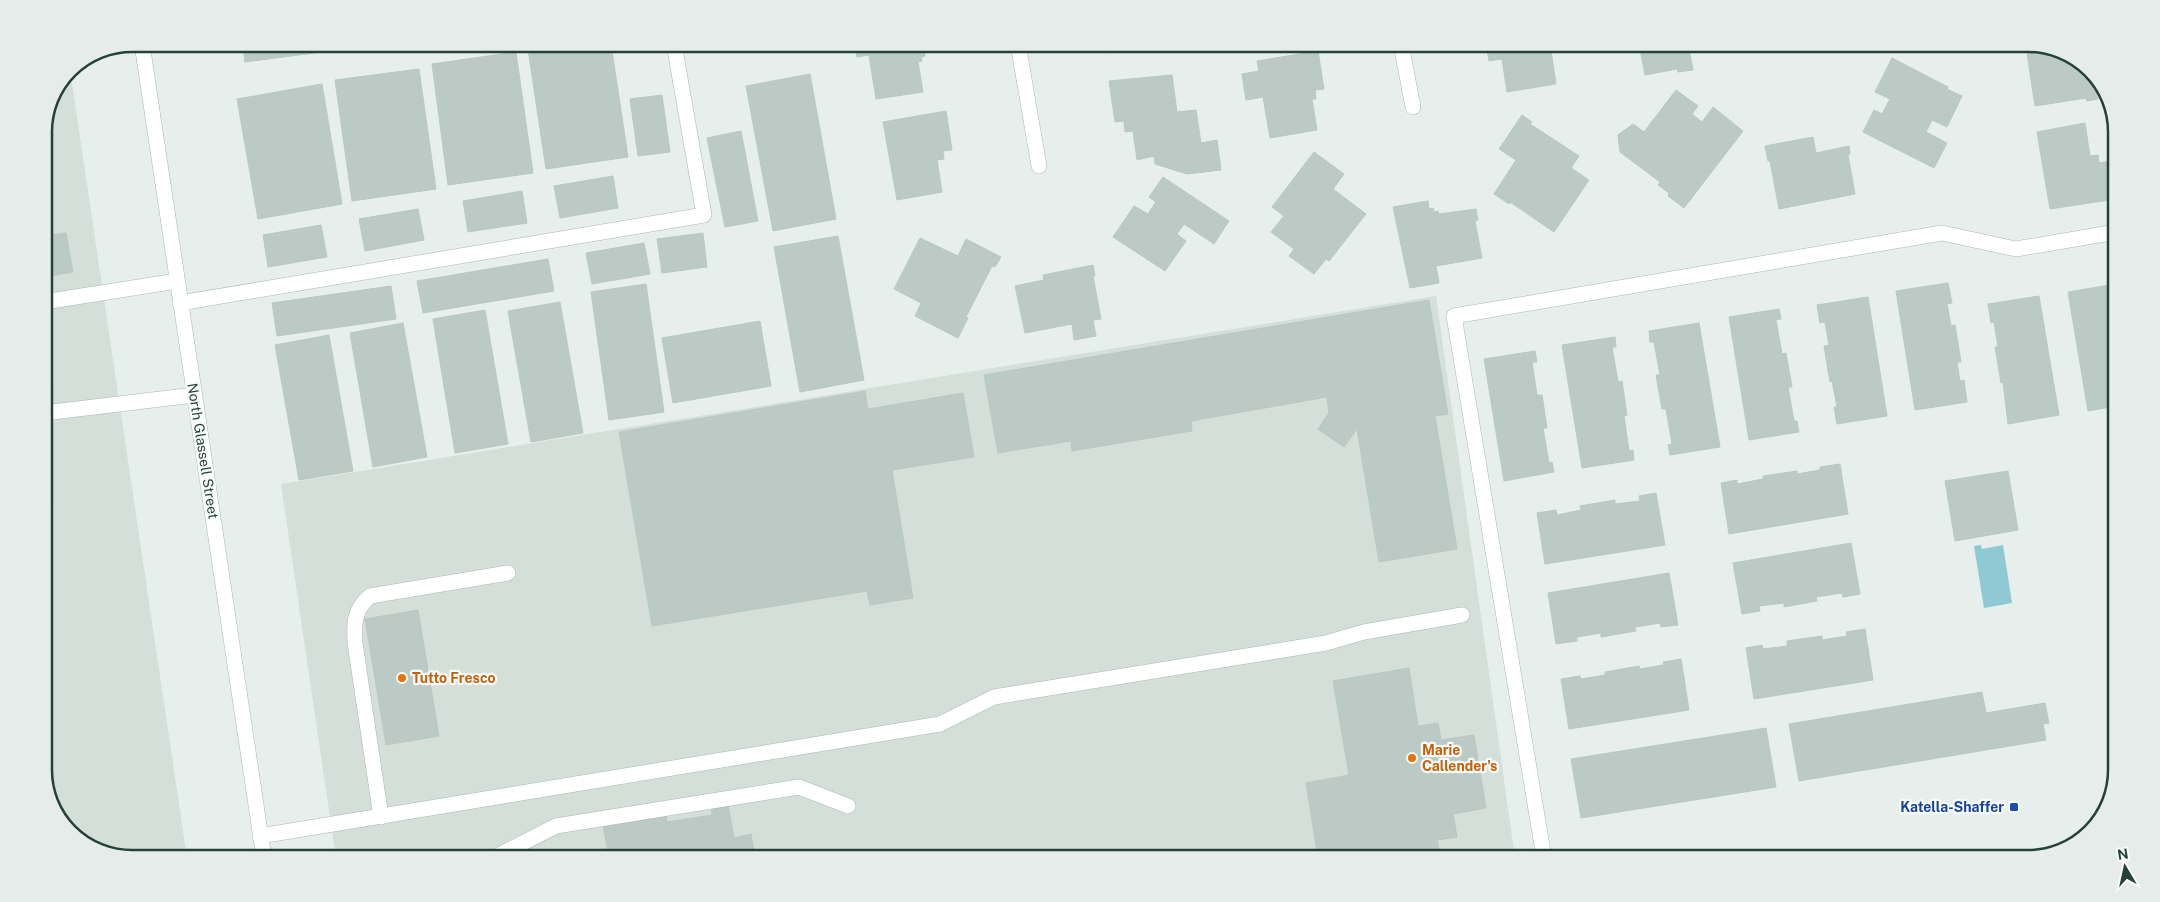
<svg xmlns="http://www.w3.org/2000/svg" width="2160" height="902" font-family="'Public Sans',sans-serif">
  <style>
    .built { fill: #d4dfda }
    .water { fill: #8ec9d4 }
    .building { fill: #bbcac4; stroke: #b8c9c2 }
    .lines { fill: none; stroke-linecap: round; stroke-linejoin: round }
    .service-casing { stroke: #a8b8b2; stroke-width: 16 }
    .minor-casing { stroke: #a8b8b2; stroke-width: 16 }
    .secondary-casing { stroke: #a4bbb3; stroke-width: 16 }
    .service { stroke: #fff; stroke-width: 15 }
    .minor { stroke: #fff; stroke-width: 15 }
    .secondary { stroke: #fff; stroke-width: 15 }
    .food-dot { fill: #e8710a; stroke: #f7fbf9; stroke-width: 2 }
    .transit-dot { fill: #1a4fb4; stroke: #f7fbf9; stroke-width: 2 }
    .labels { text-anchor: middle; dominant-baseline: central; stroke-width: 4.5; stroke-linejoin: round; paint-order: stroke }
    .street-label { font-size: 14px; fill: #24423a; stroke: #f7fbf9 }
    .food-label { font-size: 14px; font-weight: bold; fill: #c56008; stroke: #f7fbf9; text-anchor: start }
    .transit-label { font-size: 14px; font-weight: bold; fill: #164399; stroke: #f7fbf9; text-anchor: end }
    .rim { fill: none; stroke: #24423a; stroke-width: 2.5 }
  </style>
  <rect width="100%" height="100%" fill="#e6efeb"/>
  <g class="built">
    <polygon points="70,70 187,858 132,858 99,852 62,823 44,776 44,127"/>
    <polygon points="1436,296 1515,858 336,858 281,484"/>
  </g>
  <polygon class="water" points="1981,545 1982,549 2003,545 2012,603 1984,608 1974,546"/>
  <g class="building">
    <polygon points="243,44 367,44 368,46 245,62"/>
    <polygon points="563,44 611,44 628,157 546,169 528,49"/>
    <polygon points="855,44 954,44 924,49 925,56 921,57 922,61 918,62 923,92 876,99 869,55 857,57"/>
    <polygon points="1107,44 1160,44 1108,53"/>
    <polygon points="1486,44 1550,44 1556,84 1507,92 1502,59 1489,61"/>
    <polygon points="1639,44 1688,44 1693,70 1678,72 1677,69 1645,75"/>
    <polygon points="2044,47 2061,50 2094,77 2098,99 2087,101 2086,98 2035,106 2027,53 2044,50"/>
    <polygon points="1318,51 1324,89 1315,90 1316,99 1312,99 1317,130 1270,138 1263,97 1246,100 1242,74 1259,71 1257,61"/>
    <polygon points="516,52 533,173 448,185 432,64"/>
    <polygon points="1892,58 1948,87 1947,89 1962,96 1947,127 1932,120 1926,132 1947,143 1934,168 1863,132 1874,110 1882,114 1890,99 1875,92"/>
    <polygon points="419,69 436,189 352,201 335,80"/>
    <polygon points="810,74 836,219 773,231 746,86"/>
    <polygon points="1172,75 1177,112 1196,110 1201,143 1217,140 1221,170 1187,174 1155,164 1154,156 1137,160 1133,131 1125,132 1124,121 1115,122 1109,81"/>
    <polygon points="322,84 342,204 258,219 237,99"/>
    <polygon points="1676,90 1698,106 1692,114 1702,122 1713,107 1743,131 1684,208 1668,196 1669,193 1658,185 1660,182 1620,152 1618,135 1633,124 1644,132"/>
    <polygon points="662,95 670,152 638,156 630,99"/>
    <polygon points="946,111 952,150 943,151 944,159 937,160 942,192 897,200 883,122"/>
    <polygon points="50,114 53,135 44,137 44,127"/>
    <polygon points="1522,115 1532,122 1530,124 1579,156 1571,168 1589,180 1554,232 1510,202 1509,204 1494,194 1516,160 1499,149"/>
    <polygon points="2085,123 2090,156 2098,155 2099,163 2116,160 2116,199 2050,209 2037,132"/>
    <polygon points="741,131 758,221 725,227 707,138"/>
    <polygon points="1813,137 1816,153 1849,146 1850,154 1848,155 1855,194 1779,209 1770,161 1768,161 1765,146"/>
    <polygon points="1314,152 1344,174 1333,189 1366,214 1329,261 1326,259 1314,274 1289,256 1294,249 1271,232 1284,216 1272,207"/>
    <polygon points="613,176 618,208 560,218 554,186"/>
    <polygon points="1163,177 1229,221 1214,244 1184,224 1177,234 1186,241 1165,271 1113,237 1134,206 1148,214 1156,202 1149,197"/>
    <polygon points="522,191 527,223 468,232 463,201"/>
    <polygon points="1428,201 1429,209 1433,208 1434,212 1438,211 1439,214 1476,209 1478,220 1475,221 1482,258 1436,266 1439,283 1410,288 1393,207"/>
    <polygon points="418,209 424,240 365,251 359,219"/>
    <polygon points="321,225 327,257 268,267 263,235"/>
    <polygon points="66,233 73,272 44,277 44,236"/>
    <polygon points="703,233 707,267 662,273 657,239"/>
    <polygon points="838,236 864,380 800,392 774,247"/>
    <polygon points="920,238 958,256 966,239 1001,257 995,267 992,266 966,317 968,318 958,338 915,316 921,303 894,289"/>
    <polygon points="644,243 650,274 592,284 586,253"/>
    <polygon points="548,259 554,291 423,313 417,281"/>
    <polygon points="1093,265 1095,276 1093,276 1101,319 1093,320 1096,336 1074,340 1072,324 1025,333 1015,286 1044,280 1043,275"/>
    <polygon points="1948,283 1952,303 1947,304 1951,326 1955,325 1961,362 1957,362 1960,381 1964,380 1967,402 1915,410 1896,291"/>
    <polygon points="646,284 664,412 609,420 591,292"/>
    <polygon points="2116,284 2116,406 2088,411 2068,292"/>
    <polygon points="391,286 396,319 277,336 272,303"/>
    <polygon points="2039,296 2059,415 2008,424 2003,382 2001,383 1995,347 1998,347 1994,322 1991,323 1988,304"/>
    <polygon points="1868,297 1887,416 1837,424 1834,407 1837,407 1832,381 1830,382 1824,346 1829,345 1825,322 1820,323 1817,305"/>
    <polygon points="1429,300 1448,414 1435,416 1457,549 1379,562 1357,429 1344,447 1318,429 1329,413 1327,397 1191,421 1192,431 1072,451 1071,441 998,453 984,375"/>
    <polygon points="560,302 583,433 531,442 508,311"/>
    <polygon points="1779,309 1781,319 1776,320 1782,354 1786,353 1792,387 1788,387 1794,421 1797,421 1799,432 1749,440 1729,317"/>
    <polygon points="485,310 508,444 455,453 433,319"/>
    <polygon points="760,321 771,386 673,403 662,338"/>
    <polygon points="403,323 427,457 373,467 350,333"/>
    <polygon points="1699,323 1720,447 1670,455 1668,445 1672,444 1666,409 1662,409 1656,375 1660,375 1654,342 1650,342 1649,331"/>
    <polygon points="329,335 353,471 299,480 275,345"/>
    <polygon points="1615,337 1616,347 1612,347 1618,382 1622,381 1627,415 1624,416 1629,451 1633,450 1634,460 1582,468 1562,345"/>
    <polygon points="1535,351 1537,362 1532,362 1537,395 1542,395 1547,428 1543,428 1549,463 1552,462 1554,472 1504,481 1484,359"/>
    <polygon points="865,391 868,409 963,393 974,457 892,470 913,598 870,605 867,591 652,626 619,432"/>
    <polygon points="1840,464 1848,514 1729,534 1721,483 1737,480 1737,484 1763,479 1763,476 1797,471 1797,474 1820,470 1820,467"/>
    <polygon points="2008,471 2018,530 1955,541 1945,481"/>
    <polygon points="1656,493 1665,545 1545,564 1537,513 1556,510 1557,515 1581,510 1580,506 1615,500 1615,504 1640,501 1639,496"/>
    <polygon points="1851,543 1860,594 1843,597 1842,593 1816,597 1817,601 1784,607 1784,603 1759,606 1760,611 1742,614 1733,563"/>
    <polygon points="1669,573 1678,625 1661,627 1660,623 1635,627 1636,631 1601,637 1601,633 1577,637 1577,641 1556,644 1548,593"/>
    <polygon points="418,610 439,736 386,745 365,619"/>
    <polygon points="1865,629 1873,680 1754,699 1746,648 1762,645 1763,649 1787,646 1787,641 1822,636 1822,640 1847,636 1846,632"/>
    <polygon points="1681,659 1689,710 1569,729 1561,679 1580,676 1581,679 1605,675 1605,672 1639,666 1640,669 1664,665 1663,662"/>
    <polygon points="1409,668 1418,726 1438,723 1441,740 1474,735 1486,808 1453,814 1457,837 1437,840 1440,855 1423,858 1362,858 1361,853 1318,858 1306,783 1349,775 1333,681"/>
    <polygon points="1982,692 1986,713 2045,703 2049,723 2043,724 2046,740 1799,781 1789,724"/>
    <polygon points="1766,728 1776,787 1581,818 1571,759"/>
    <polygon points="44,754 49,782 52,796 44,776"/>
    <polygon points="728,805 734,838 751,834 755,858 609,858 603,825 666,815 667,822 712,815 711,807"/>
  </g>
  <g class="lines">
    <g class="service-casing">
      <g id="service">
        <polyline points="44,302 177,281"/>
        <polyline points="180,303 704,215 674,44"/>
        <path d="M381 817 355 643C354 622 354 610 370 596L508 573"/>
        <polyline points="260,836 940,724 994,697 1326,643 1364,632 1462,615"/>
        <polyline points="501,854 556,826 799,787 848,806"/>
        <polyline points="1544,858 1454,316 1942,233 2016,249 2116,232"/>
      </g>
    </g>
    <g class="minor-casing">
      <g id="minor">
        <polyline points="1018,44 1039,166"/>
        <polyline points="1401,44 1413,107"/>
        <polyline points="1788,44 1788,45"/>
        <polyline points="44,413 194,395"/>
      </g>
    </g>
    <g class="secondary-casing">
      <polyline id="secondary" points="142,44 264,858"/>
    </g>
    <use href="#service" class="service"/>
    <use href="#minor" class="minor"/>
    <use href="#secondary" class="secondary"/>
  </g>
  <g class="food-dot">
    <circle cx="402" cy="678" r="5"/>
    <circle cx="1412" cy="758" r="5"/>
  </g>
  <rect class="transit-dot" x="2009" y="802" width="10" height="10" rx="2.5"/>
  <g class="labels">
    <g class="street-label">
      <text transform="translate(203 451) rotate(81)">North Glassell Street</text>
    </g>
    <g class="food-label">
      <text x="412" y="678">Tutto Fresco</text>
      <text x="1422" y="750">Marie<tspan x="1422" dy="16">Callender's</tspan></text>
    </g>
    <g class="transit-label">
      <text x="2004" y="807">Katella-Shaffer</text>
    </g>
  </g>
  <path d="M0 0H2160V902H0ZM132 52H2028A80 80 0 0 1 2108 132V770A80 80 0 0 1 2028 850H132A80 80 0 0 1 52 770V132A80 80 0 0 1 132 52Z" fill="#e6ecea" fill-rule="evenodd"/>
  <path class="rim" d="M132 52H2028A80 80 0 0 1 2108 132V770A80 80 0 0 1 2028 850H132A80 80 0 0 1 52 770V132A80 80 0 0 1 132 52Z"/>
  <g transform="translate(2125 867) rotate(351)" stroke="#f7fbf9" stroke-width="4" paint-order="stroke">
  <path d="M0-4L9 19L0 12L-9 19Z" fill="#24423a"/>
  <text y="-8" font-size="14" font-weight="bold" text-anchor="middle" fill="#24423a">N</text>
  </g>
</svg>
